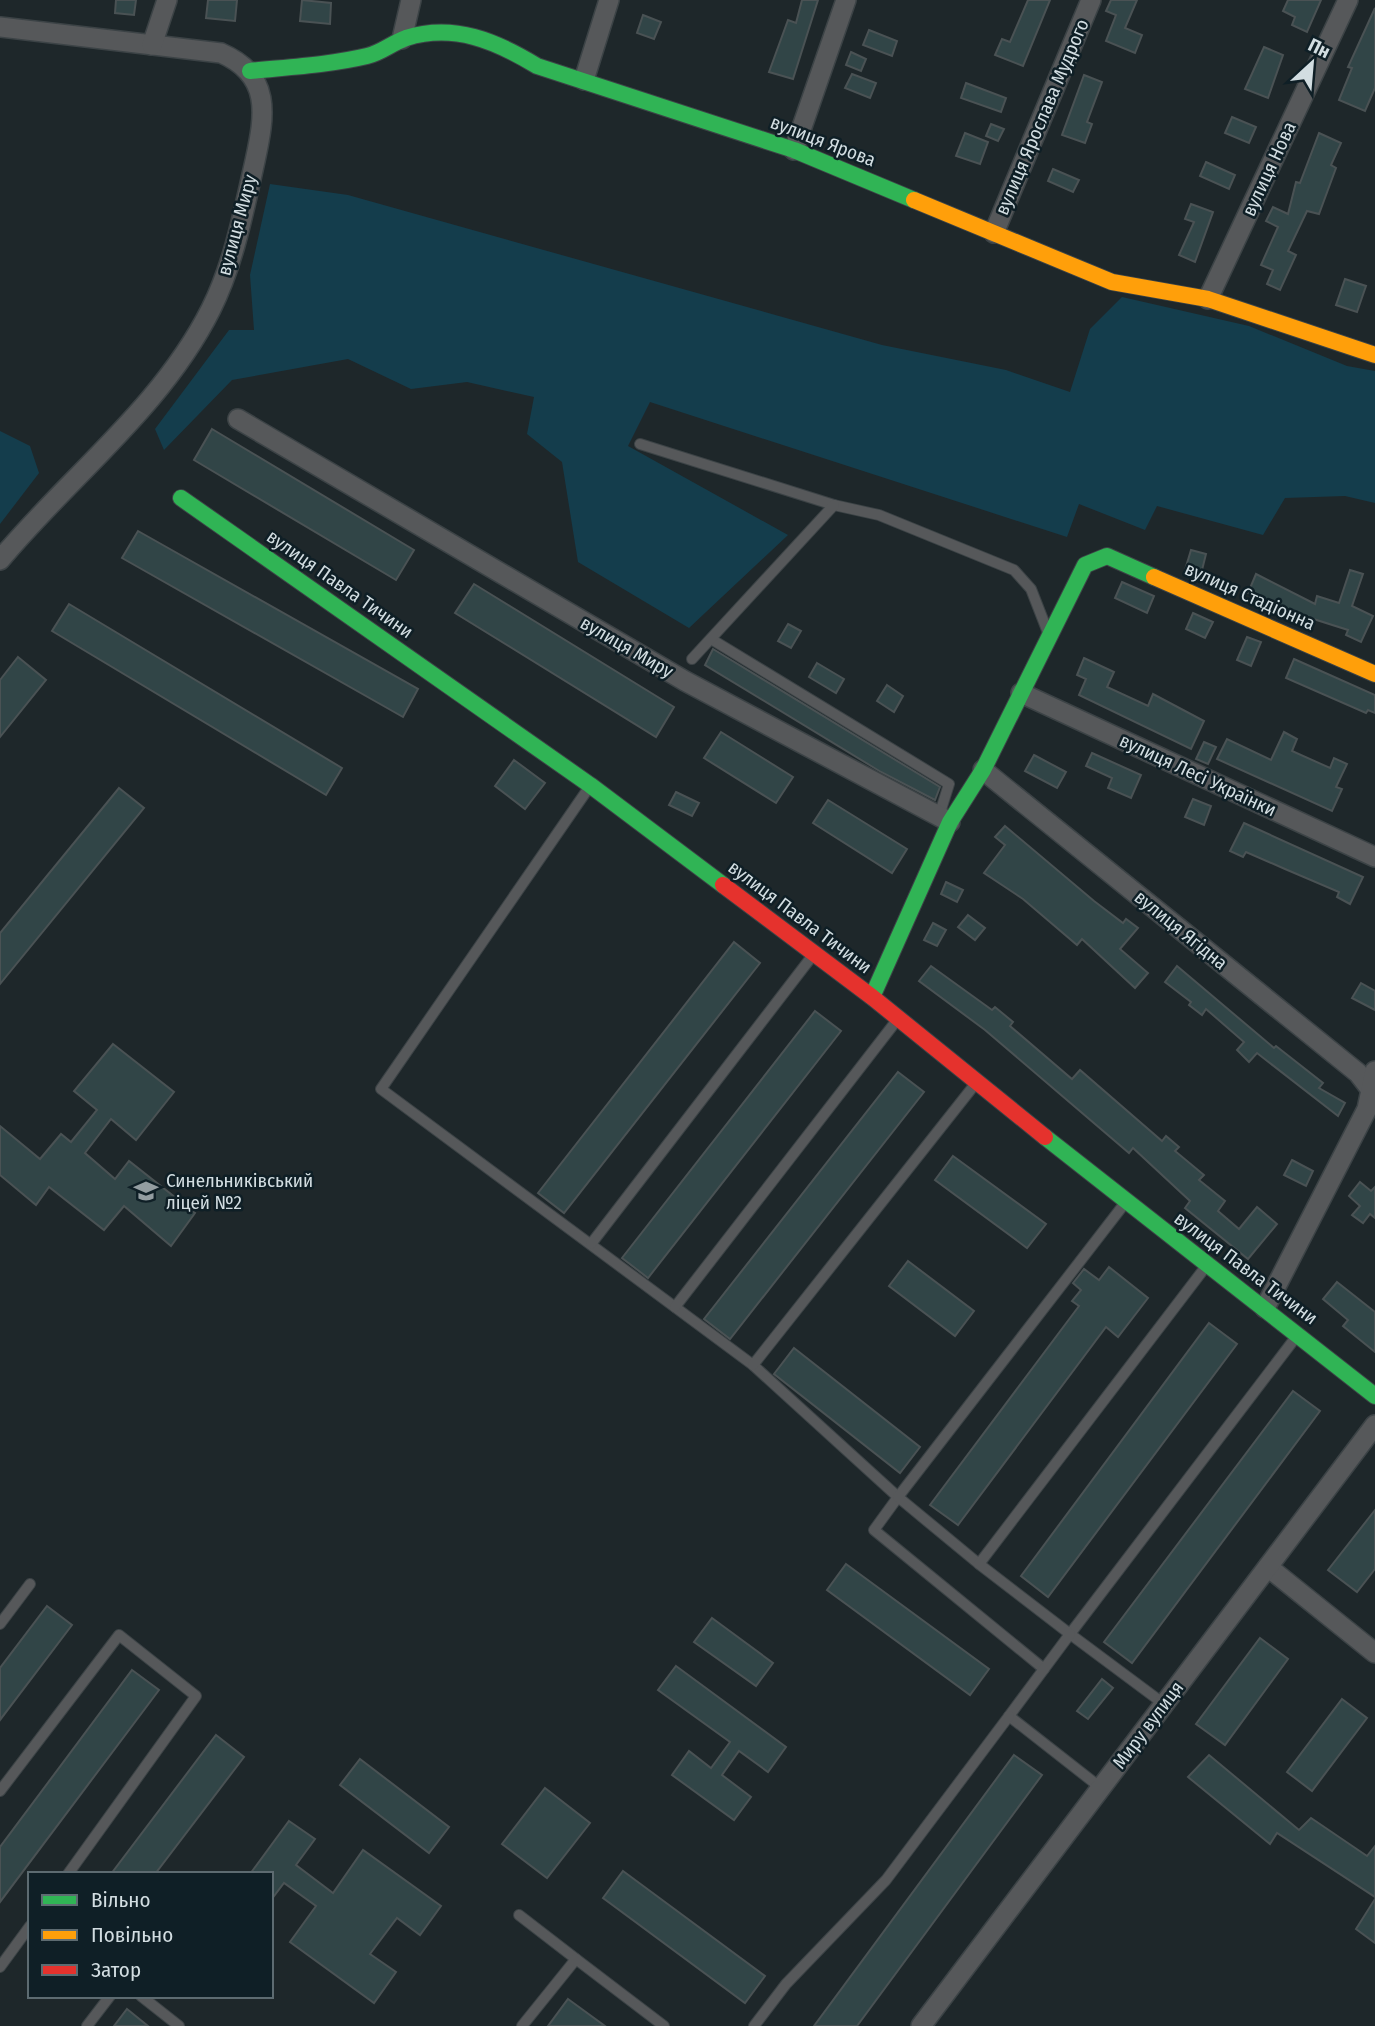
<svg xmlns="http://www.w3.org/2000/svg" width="1375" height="2026" font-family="'Fira Sans Condensed',sans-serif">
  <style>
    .green { fill: #143d4c }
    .building { fill: #314547; stroke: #4a5254; stroke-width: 2 }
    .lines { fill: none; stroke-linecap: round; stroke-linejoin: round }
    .lane-casing { stroke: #3c4346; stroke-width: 12 }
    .street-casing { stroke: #3c4346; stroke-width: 22 }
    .fast-casing { stroke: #3c4346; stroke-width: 18 }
    .slow-casing { stroke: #3c4346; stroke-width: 18 }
    .jam-casing { stroke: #3c4346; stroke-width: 18 }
    .lane { stroke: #56585a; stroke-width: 10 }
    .street { stroke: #56585a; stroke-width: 19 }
    .fast { stroke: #30b455; stroke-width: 16 }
    .slow { stroke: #ff9f0a; stroke-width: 16 }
    .jam { stroke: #e5322d; stroke-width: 16 }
    .labels { text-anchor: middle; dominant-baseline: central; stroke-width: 5; stroke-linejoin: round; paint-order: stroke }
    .street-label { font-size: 19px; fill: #d2dde1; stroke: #0f1f26 }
    .poi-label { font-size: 19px; fill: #d2dde1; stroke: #0f1f26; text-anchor: start }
  </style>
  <rect width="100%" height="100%" fill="#1e272a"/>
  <g class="green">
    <polygon points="270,184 348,195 882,345 1006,370 1070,392 1090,329 1122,297 1249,326 1347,366 1375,371 1375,503 1345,496 1285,498 1263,535 1157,506 1145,530 1079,504 1067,537 650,402 628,446 788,535 689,628 578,562 562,462 527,434 534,397 467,382 411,389 348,359 232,380 164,450 155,429 229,330 254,330 250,275"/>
    <polygon points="0,431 30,446 39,473 0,524"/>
  </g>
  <g class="building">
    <polygon points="116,0 136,0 134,15 115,13"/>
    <polygon points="208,0 237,0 235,21 206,18"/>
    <polygon points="302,0 331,3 330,24 300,21"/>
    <polygon points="802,0 818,0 793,79 769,72 788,20 796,23"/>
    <polygon points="1028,0 1050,0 1023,66 995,55 1002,39 1010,42"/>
    <polygon points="1111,0 1137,0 1125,28 1142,35 1135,53 1106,41 1116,15 1106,11"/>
    <polygon points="1288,0 1321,0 1307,32 1292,25 1295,17 1283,11"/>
    <polygon points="1375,8 1375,88 1365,111 1339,100 1352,68 1348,67"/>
    <polygon points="643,15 661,22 654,39 637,33"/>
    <polygon points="869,30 897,41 892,56 863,45"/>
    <polygon points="1264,47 1283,55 1268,98 1245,89"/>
    <polygon points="851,52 866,59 861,71 846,65"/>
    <polygon points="852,74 876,83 870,98 845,88"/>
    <polygon points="1084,75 1102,82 1087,122 1092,124 1085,143 1062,135"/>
    <polygon points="966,83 1006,98 1001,112 961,98"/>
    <polygon points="1232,117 1256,127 1249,143 1225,133"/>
    <polygon points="991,124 1004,129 998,141 986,136"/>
    <polygon points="965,133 988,142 980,164 956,156"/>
    <polygon points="1319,133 1341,143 1331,165 1336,168 1319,214 1307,211 1288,251 1296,255 1280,290 1267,284 1273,270 1261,265 1278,227 1266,221 1273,207 1288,214 1296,182 1300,183"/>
    <polygon points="1206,162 1235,175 1229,189 1200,176"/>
    <polygon points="1053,169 1079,180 1073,192 1048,181"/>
    <polygon points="1191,204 1213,212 1195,262 1179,255 1194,222 1185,219"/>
    <polygon points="1345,279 1366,286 1357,312 1336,305"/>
    <polygon points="212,429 414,550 396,580 194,460"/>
    <polygon points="138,531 418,689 403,717 122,558"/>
    <polygon points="1191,550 1206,554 1201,574 1185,570"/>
    <polygon points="1350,570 1363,574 1352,606 1373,616 1361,642 1346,635 1348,630 1282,609 1248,593 1256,574 1315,604 1317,596 1339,603"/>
    <polygon points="1122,582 1154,596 1147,613 1115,598"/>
    <polygon points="474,584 674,707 656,737 455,613"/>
    <polygon points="69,604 342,768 326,795 52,631"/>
    <polygon points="1193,613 1213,622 1205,638 1186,629"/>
    <polygon points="788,624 801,631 791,648 778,641"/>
    <polygon points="1247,637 1261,642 1251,666 1237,660"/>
    <polygon points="713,649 940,787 935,800 881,772 705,665"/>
    <polygon points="18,657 46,680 0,737 0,680"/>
    <polygon points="1084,658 1114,672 1107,687 1148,706 1153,694 1204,721 1191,749 1079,695 1086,679 1077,675"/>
    <polygon points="1294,659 1375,695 1375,713 1368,710 1366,713 1286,678"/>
    <polygon points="817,663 844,679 836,693 809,677"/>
    <polygon points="887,685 903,696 894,712 877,701"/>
    <polygon points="721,732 793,777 776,803 704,758"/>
    <polygon points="1284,732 1297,739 1292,751 1330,768 1334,758 1347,764 1336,787 1342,789 1332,811 1217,759 1227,739 1271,760"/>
    <polygon points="1204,742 1216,747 1208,764 1196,759"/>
    <polygon points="1092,753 1141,775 1131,798 1108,788 1112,778 1086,766"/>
    <polygon points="1034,755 1066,772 1057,788 1025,771"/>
    <polygon points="514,760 545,783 525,809 495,786"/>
    <polygon points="119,788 144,808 0,984 0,933"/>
    <polygon points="676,792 699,803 692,816 669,805"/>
    <polygon points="1193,799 1211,806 1204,825 1185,817"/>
    <polygon points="828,800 907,849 892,873 813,823"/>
    <polygon points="1244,823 1363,877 1350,904 1337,897 1339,892 1285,869 1246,852 1243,857 1230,851"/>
    <polygon points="1005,826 1094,901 1123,923 1126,919 1138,928 1120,949 1148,973 1135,988 1082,939 1077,945 1023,899 984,873 1005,845 995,837"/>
    <polygon points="946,882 963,890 957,902 941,894"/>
    <polygon points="968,915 985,928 975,940 958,927"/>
    <polygon points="933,923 946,930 937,946 924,940"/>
    <polygon points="734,942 760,963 564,1213 538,1193"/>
    <polygon points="931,966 992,1010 995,1007 1013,1022 1010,1026 1072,1079 1080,1070 1162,1141 1166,1136 1179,1147 1175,1151 1204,1175 1199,1180 1225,1201 1218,1211 1239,1229 1257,1207 1277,1224 1248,1259 1185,1208 1190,1201 1133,1148 1129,1153 985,1030 919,981"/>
    <polygon points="1177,966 1274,1048 1276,1046 1323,1083 1319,1088 1345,1103 1338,1116 1257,1053 1249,1062 1237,1050 1244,1042 1206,1009 1202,1015 1189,1005 1191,1002 1165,982"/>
    <polygon points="1361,983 1375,991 1375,1010 1352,998"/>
    <polygon points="815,1011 841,1031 648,1278 622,1258"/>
    <polygon points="113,1044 174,1092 136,1140 111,1119 85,1153 115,1179 129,1161 195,1213 171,1246 124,1206 104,1230 49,1187 36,1205 0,1175 0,1126 40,1159 61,1134 71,1142 97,1110 74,1091"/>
    <polygon points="898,1072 924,1092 730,1339 704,1319"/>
    <polygon points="953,1156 1046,1224 1027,1248 935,1180"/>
    <polygon points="1292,1160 1313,1171 1306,1186 1284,1175"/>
    <polygon points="1360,1182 1371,1191 1375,1187 1375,1218 1370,1214 1363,1223 1352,1215 1360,1206 1349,1196"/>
    <polygon points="908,1261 974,1311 955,1336 889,1286"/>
    <polygon points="1109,1267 1148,1298 1118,1337 1106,1327 958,1525 930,1505 1079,1306 1072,1301 1081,1290 1073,1283 1084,1269 1099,1280"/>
    <polygon points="1337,1282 1375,1312 1375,1352 1343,1326 1348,1320 1323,1299"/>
    <polygon points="1209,1323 1237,1344 1048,1597 1021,1576"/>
    <polygon points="794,1348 920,1447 900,1473 774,1374"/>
    <polygon points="1293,1391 1320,1411 1132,1663 1104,1642"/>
    <polygon points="1375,1510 1375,1569 1357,1592 1328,1570"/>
    <polygon points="846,1564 989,1669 970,1695 827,1590"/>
    <polygon points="47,1606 72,1625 0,1720 0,1668"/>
    <polygon points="712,1618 773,1663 756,1686 694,1642"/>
    <polygon points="1260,1638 1288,1659 1225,1745 1196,1724"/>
    <polygon points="676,1666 786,1747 768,1772 739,1751 722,1775 751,1797 734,1820 672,1775 689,1751 711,1768 730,1742 658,1690"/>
    <polygon points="132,1670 159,1690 0,1902 0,1847"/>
    <polygon points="1102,1679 1113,1688 1088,1719 1077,1711"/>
    <polygon points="1342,1699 1367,1718 1312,1791 1287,1772"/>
    <polygon points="216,1735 244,1757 155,1874 111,1874"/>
    <polygon points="1014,1755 1042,1775 857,2026 814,2026"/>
    <polygon points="1209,1755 1299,1830 1311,1818 1367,1856 1375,1846 1375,1897 1277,1833 1270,1844 1188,1777"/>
    <polygon points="360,1759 449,1827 429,1853 340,1785"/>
    <polygon points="545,1788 590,1823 547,1878 502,1844"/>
    <polygon points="289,1821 315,1839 296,1865 333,1893 363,1850 441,1906 420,1935 397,1918 370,1954 396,1972 374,2003 290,1942 316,1906 284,1883 271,1900 271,1874 250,1874"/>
    <polygon points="623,1871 765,1976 745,2003 603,1898"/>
    <polygon points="1375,1899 1375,1943 1356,1929"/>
    <polygon points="568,1999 605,2026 548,2026"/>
    <polygon points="127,2009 148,2026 114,2026"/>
  </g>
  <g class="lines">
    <g class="lane-casing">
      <g id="lane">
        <polyline points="640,444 834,505 879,515 1014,570 1031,589 1047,630"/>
        <polyline points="711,639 949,784 939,816"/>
        <polyline points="692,659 834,505"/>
        <polyline points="590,786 381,1089 753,1365 898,1497 874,1530 1044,1669"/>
        <polyline points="591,1244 813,955"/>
        <polyline points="675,1307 897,1020"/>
        <polyline points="753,1365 976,1083"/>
        <polyline points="979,1564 898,1497 1125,1203"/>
        <polyline points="0,1624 30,1584"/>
        <polyline points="1164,1704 1070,1634 1296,1337"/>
        <polyline points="1101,1788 1009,1716 1070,1634 979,1564 1207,1265"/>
        <polyline points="0,1791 119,1635 196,1696 68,1874"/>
        <polyline points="519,1915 576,1959"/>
        <polyline points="0,1967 30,1926"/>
        <polyline points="141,1996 179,2026"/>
        <polyline points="87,2026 110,1996"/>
        <polyline points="522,2026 576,1959 664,2026"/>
        <polyline points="754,2026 786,1984 886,1880 1009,1716"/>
      </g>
    </g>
    <g class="street-casing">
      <g id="street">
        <path d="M0 27 221 53C272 75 265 115 255 161 244 210 234 263 211 309 162 407 69 477 0 560"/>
        <polyline points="402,39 411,0"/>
        <polyline points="152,45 167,0"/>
        <polyline points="584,80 609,0"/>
        <polyline points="794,150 846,0"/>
        <polyline points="994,233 1091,0"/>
        <polyline points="1208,299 1348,0"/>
        <polyline points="238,419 685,681 950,822"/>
        <polyline points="1021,693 1375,857"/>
        <polyline points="983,770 1358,1073 1375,1095"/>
        <polyline points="1265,1308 1367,1109 1375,1071"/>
        <polyline points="1268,1567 1375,1653"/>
        <polyline points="921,2026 1375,1425"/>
      </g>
    </g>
    <g class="fast-casing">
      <g id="fast">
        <path d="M250 71C289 67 329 65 367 56 381 53 392 43 406 38 454 23 496 41 537 66L794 150 914 200"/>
        <polyline points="181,498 590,785 723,885"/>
        <polyline points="872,997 950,822 983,770 1085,565 1107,556 1154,577"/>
        <polyline points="1045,1137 1375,1396"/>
      </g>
    </g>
    <g class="slow-casing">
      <g id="slow">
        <polyline points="914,200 1112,282 1208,299 1375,355"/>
        <polyline points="1154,577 1375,674"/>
      </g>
    </g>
    <g class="jam-casing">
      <polyline id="jam" points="723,885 872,997 1045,1137"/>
    </g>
    <use href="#lane" class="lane"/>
    <use href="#street" class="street"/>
    <use href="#fast" class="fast"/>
    <use href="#slow" class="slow"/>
    <use href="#jam" class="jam"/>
  </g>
  <defs>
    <g id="school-bare" transform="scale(1.89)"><path d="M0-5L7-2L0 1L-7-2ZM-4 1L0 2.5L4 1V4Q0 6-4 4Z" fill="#939da1" stroke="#0f1f26" stroke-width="2.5" paint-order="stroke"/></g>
  </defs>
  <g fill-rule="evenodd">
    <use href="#school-bare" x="146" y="1191"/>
  </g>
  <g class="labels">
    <g class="street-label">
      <text transform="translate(1042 117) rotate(-67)">вулиця Ярослава Мудрого</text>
      <text transform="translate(823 141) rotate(21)">вулиця Ярова</text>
      <text transform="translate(1269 169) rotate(-65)">вулиця Нова</text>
      <text transform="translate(237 225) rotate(-75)">вулиця Миру</text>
      <text transform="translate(340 584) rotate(35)">вулиця Павла Тичини</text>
      <text transform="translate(1250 596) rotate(24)">вулиця Стадіонна</text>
      <text transform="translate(627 647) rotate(30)">вулиця Миру</text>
      <text transform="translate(1198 775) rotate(25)">вулиця Лесі Українки</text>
      <text transform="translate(800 917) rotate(37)">вулиця Павла Тичини</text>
      <text transform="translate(1181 930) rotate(39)">вулиця Ягідна</text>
      <text transform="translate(1246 1268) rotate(37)">вулиця Павла Тичини</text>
      <text transform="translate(1148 1725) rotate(-53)">Миру вулиця</text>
    </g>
    <g class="poi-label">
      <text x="166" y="1180">Синельниківський<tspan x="166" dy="22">ліцей №2</tspan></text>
    </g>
  </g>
  <rect x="28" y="1872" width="245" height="126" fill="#0f1f26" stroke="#5d6b71" stroke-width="2"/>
  <rect x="42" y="1895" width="35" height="10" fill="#30b455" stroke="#5d6b71" stroke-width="2"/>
  <text x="91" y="1907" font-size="21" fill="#d2dde1">Вільно</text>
  <rect x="42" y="1930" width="35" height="10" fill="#ff9f0a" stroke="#5d6b71" stroke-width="2"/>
  <text x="91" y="1942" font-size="21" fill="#d2dde1">Повільно</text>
  <rect x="42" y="1965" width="35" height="10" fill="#e5322d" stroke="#5d6b71" stroke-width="2"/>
  <text x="91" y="1977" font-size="21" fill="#d2dde1">Затор</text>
  <g transform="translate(1312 63) rotate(26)" stroke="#0f1f26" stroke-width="5" paint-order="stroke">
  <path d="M0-5L12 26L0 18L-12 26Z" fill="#d2dde1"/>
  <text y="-10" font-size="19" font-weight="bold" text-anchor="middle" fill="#d2dde1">Пн</text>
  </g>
</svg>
